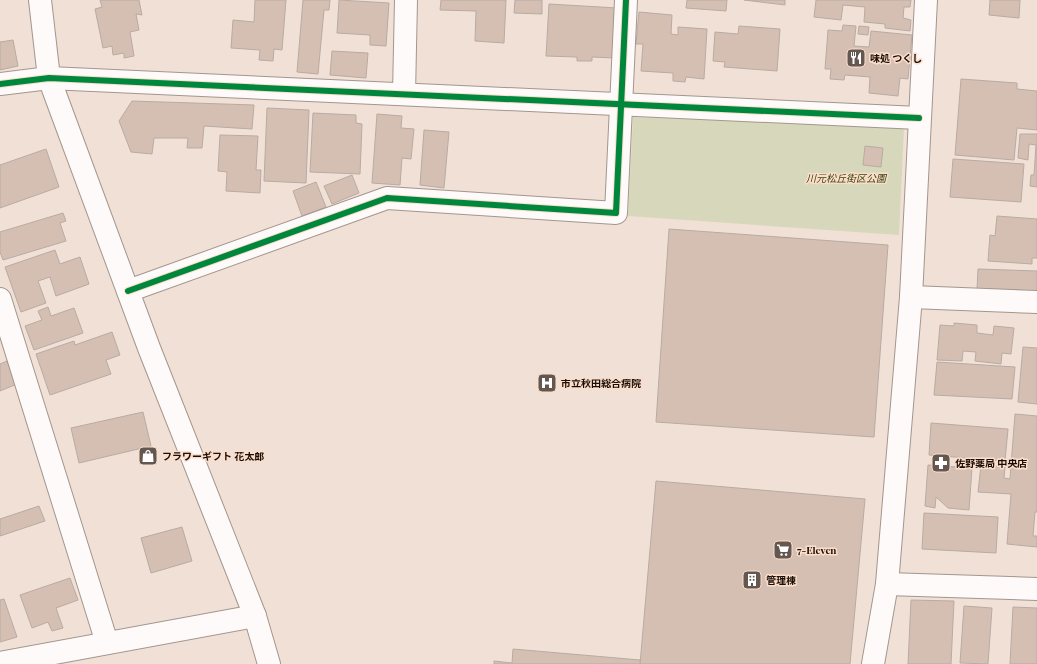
<svg xmlns="http://www.w3.org/2000/svg" width="1037" height="664" font-family="'Playfair Display','Noto Sans JP',serif">
  <style>
    .green { fill: #d7d8bb }
    .building { fill: #d5bfb3; stroke: #b8aba4 }
    .lines { fill: none; stroke-linecap: round; stroke-linejoin: round }
    .minor-casing { stroke: #a3968e; stroke-width: 24 }
    .tertiary-casing { stroke: #a3968e; stroke-width: 24 }
    .minor { stroke: #fdfaf9; stroke-width: 22 }
    .tertiary { stroke: #fdfaf9; stroke-width: 22 }
    .cycleway-casing { stroke: #fcddca; stroke-width: 8 }
    .cycleway { stroke: #00873e; stroke-width: 6 }
    .labels { text-anchor: middle; dominant-baseline: central; stroke-width: 3; stroke-linejoin: round; paint-order: stroke }
    .poi-label { font-size: 10px; font-weight: bold; fill: #180d07; stroke: #fcddca; text-anchor: start }
    .park-label { font-size: 10px; font-style: italic; fill: #34440e; stroke: #fcddca }
  </style>
  <rect width="100%" height="100%" fill="#f1e0d5"/>
  <polygon class="green" points="633,117 904,128 899,235 628,216"/>
  <g class="building">
    <polygon points="100,0 139,0 142,15 136,14 139,30 130,32 134,56 124,58 124,53 113,55 112,46 103,48 95,9 102,7"/>
    <polygon points="255,0 286,0 282,50 274,49 273,61 259,60 260,50 231,48 233,20 254,22"/>
    <polygon points="303,0 330,0 329,10 324,10 318,74 297,72"/>
    <polygon points="339,0 389,3 386,46 370,45 370,35 337,33"/>
    <polygon points="441,0 506,0 504,43 475,41 476,11 440,10"/>
    <polygon points="515,0 542,0 542,14 514,13"/>
    <polygon points="687,0 727,0 726,11 686,8"/>
    <polygon points="744,0 785,0 785,5"/>
    <polygon points="816,0 911,0 910,7 904,7 903,18 911,20 910,31 885,28 885,24 864,22 865,7 843,5 841,20 814,17"/>
    <polygon points="990,0 1020,0 1019,18 989,15"/>
    <polygon points="549,4 617,8 614,58 592,57 592,61 577,61 577,57 546,56"/>
    <polygon points="639,12 672,15 671,34 678,35 678,27 707,29 704,79 686,77 685,82 673,81 673,73 641,71 643,44 636,44"/>
    <polygon points="843,25 856,26 854,46 869,47 871,31 912,35 908,79 900,78 898,96 869,93 870,77 845,75 844,80 830,79 831,69 825,69 828,30 842,31"/>
    <polygon points="739,26 780,29 777,71 724,67 725,62 713,61 715,32 738,34"/>
    <polygon points="859,26 869,27 868,35 858,34"/>
    <polygon points="13,40 18,66 0,70 0,42"/>
    <polygon points="332,51 368,53 366,78 330,75"/>
    <polygon points="961,79 1017,83 1017,89 1037,91 1037,130 1017,128 1014,160 955,155"/>
    <polygon points="132,101 254,105 252,129 204,126 202,148 187,148 188,138 154,138 152,154 131,152 119,121"/>
    <polygon points="267,108 309,110 306,183 264,181"/>
    <polygon points="313,113 356,115 356,123 362,124 360,174 310,172"/>
    <polygon points="377,114 402,116 401,128 414,129 411,159 402,158 400,185 372,183"/>
    <polygon points="424,130 449,132 444,188 420,185"/>
    <polygon points="1020,134 1037,134 1037,187 1030,186 1031,175 1034,175 1036,145 1029,144 1028,160 1018,158"/>
    <polygon points="220,135 258,136 256,170 261,170 260,193 226,191 227,172 218,171"/>
    <polygon points="865,146 883,148 881,167 863,165"/>
    <polygon points="46,149 59,187 0,208 0,165"/>
    <polygon points="953,159 1024,164 1021,202 950,197"/>
    <polygon points="352,175 359,193 332,204 324,186"/>
    <polygon points="316,182 326,207 302,216 293,191"/>
    <polygon points="63,213 66,221 60,223 66,241 3,260 0,252 0,232"/>
    <polygon points="997,216 1037,219 1037,258 1032,258 1032,264 988,261 990,235 995,236"/>
    <polygon points="669,229 888,245 874,437 656,422"/>
    <polygon points="55,250 60,264 80,257 89,284 56,296 50,277 38,281 46,303 21,312 5,267"/>
    <polygon points="978,269 1037,271 1037,291 977,289"/>
    <polygon points="48,307 51,316 74,308 83,333 34,350 25,326 42,320 38,311"/>
    <polygon points="954,323 977,325 977,333 993,335 994,326 1014,328 1011,354 1002,353 1001,364 975,361 976,352 963,351 962,361 937,360 940,325 954,326"/>
    <polygon points="112,332 120,355 106,360 111,374 50,395 36,354 74,341 75,345"/>
    <polygon points="1023,347 1037,348 1037,404 1018,402"/>
    <polygon points="7,361 17,384 0,391 0,364"/>
    <polygon points="937,362 1015,367 1012,399 934,395"/>
    <polygon points="143,412 151,446 79,463 71,428"/>
    <polygon points="1015,414 1037,416 1037,512 1035,512 1033,536 1037,536 1037,547 1007,544 1011,494 978,492 981,465 1005,467 1004,478 1010,479"/>
    <polygon points="931,423 1008,429 1005,461 929,455"/>
    <polygon points="928,465 972,468 969,510 948,508 936,497 935,508 925,506"/>
    <polygon points="656,481 865,499 850,664 640,664"/>
    <polygon points="39,506 45,521 0,536 0,519"/>
    <polygon points="924,513 998,517 996,553 922,549"/>
    <polygon points="182,527 192,561 151,573 141,538"/>
    <polygon points="70,578 78,600 56,608 63,628 52,631 48,622 32,628 20,595"/>
    <polygon points="4,599 17,637 0,642 0,600"/>
    <polygon points="911,600 954,601 951,664 908,664"/>
    <polygon points="964,606 992,608 988,664 960,663"/>
    <polygon points="1013,607 1037,608 1037,664 1010,664"/>
    <polygon points="513,649 640,660 640,664 494,664 494,661 512,663"/>
  </g>
  <g class="lines">
    <g class="minor-casing">
      <g id="minor">
        <polyline points="0,84 49,78 919,118"/>
        <polyline points="404,94 406,0"/>
        <polyline points="128,291 387,198 616,213 626,0"/>
        <polyline points="911,297 1037,302"/>
        <polyline points="0,299 107,643"/>
        <polyline points="887,584 1037,589"/>
        <polyline points="0,663 255,616"/>
        <polyline points="873,664 887,584 911,297 926,0"/>
      </g>
    </g>
    <g class="tertiary-casing">
      <polyline id="tertiary" points="40,0 49,78 149,348 255,616 269,664"/>
    </g>
    <use href="#minor" class="minor"/>
    <use href="#tertiary" class="tertiary"/>
    <g class="cycleway-casing">
      <g id="cycleway">
        <polyline points="0,84 49,78 919,118"/>
        <polyline points="128,291 387,198 616,213 626,0"/>
      </g>
    </g>
    <use href="#cycleway" class="cycleway"/>
  </g>
  <defs>
    <g id="restaurant-square" transform="scale(1)"><rect x="-9" y="-9" width="18" height="18" rx="4" fill="#64574f" stroke="#fcddca"/><path d="M-5-6h1v4h1v-4h1v4h1v-4h1v5L-1.5 .5V6h-2V.5L-5-1ZM5-6V6H3V1.5H1.5Q1.5-4 5-6Z" fill="#fff"/></g>
    <g id="hospital-square" transform="scale(1)"><rect x="-9" y="-9" width="18" height="18" rx="4" fill="#64574f" stroke="#fcddca"/><path d="M-5-5h3v3.5h4V-5h3V5h-3V1.5h-4V5h-3Z" fill="#fff"/></g>
    <g id="shop-square" transform="scale(1)"><rect x="-9" y="-9" width="18" height="18" rx="4" fill="#64574f" stroke="#fcddca"/><path d="M-5-2.5h2.3a2.7 3.5 0 0 1 5.4 0H5L5.5 6h-11ZM-1.5-2.5h3a1.5 2.3 0 0 0-3 0Z" fill="#fff"/></g>
    <g id="pharmacy-square" transform="scale(1)"><rect x="-9" y="-9" width="18" height="18" rx="4" fill="#64574f" stroke="#fcddca"/><path d="M-2-6h4v4h4v4h-4v4h-4v-4h-4v-4h4Z" fill="#fff"/></g>
    <g id="supermarket-square" transform="scale(1)"><rect x="-9" y="-9" width="18" height="18" rx="4" fill="#64574f" stroke="#fcddca"/><path d="M-6-5.5h2.5l.6 2H6L4.5 2H-2.5L-4.4-4H-6ZM-1.5 3.2a1.3 1.3 0 1 0 .1 0ZM3 3.2a1.3 1.3 0 1 0 .1 0Z" fill="#fff"/></g>
    <g id="building-square" transform="scale(1)"><rect x="-9" y="-9" width="18" height="18" rx="4" fill="#64574f" stroke="#fcddca"/><path d="M-4-6H4V6H1V3H-1V6H-4ZM-2.5-4.3h1.7v1.8h-1.7ZM.8-4.3h1.7v1.8H.8ZM-2.5-1h1.7V.8h-1.7ZM.8-1h1.7V.8H.8Z" fill="#fff"/></g>
  </defs>
  <g fill-rule="evenodd">
    <use href="#restaurant-square" x="856" y="58"/>
    <use href="#hospital-square" x="547" y="383"/>
    <use href="#shop-square" x="148" y="456"/>
    <use href="#pharmacy-square" x="941" y="463"/>
    <use href="#supermarket-square" x="783" y="550"/>
    <use href="#building-square" x="752" y="580"/>
  </g>
  <g class="labels">
    <g class="poi-label">
      <text x="870" y="58">味処 つくし</text>
      <text x="561" y="383">市立秋田総合病院</text>
      <text x="162" y="456">フラワーギフト 花太郎</text>
      <text x="955" y="463">佐野薬局 中央店</text>
      <text x="797" y="550">7-Eleven</text>
      <text x="766" y="580">管理棟</text>
    </g>
    <g class="park-label">
      <text x="846" y="178">川元松丘街区公園</text>
    </g>
  </g>
</svg>
